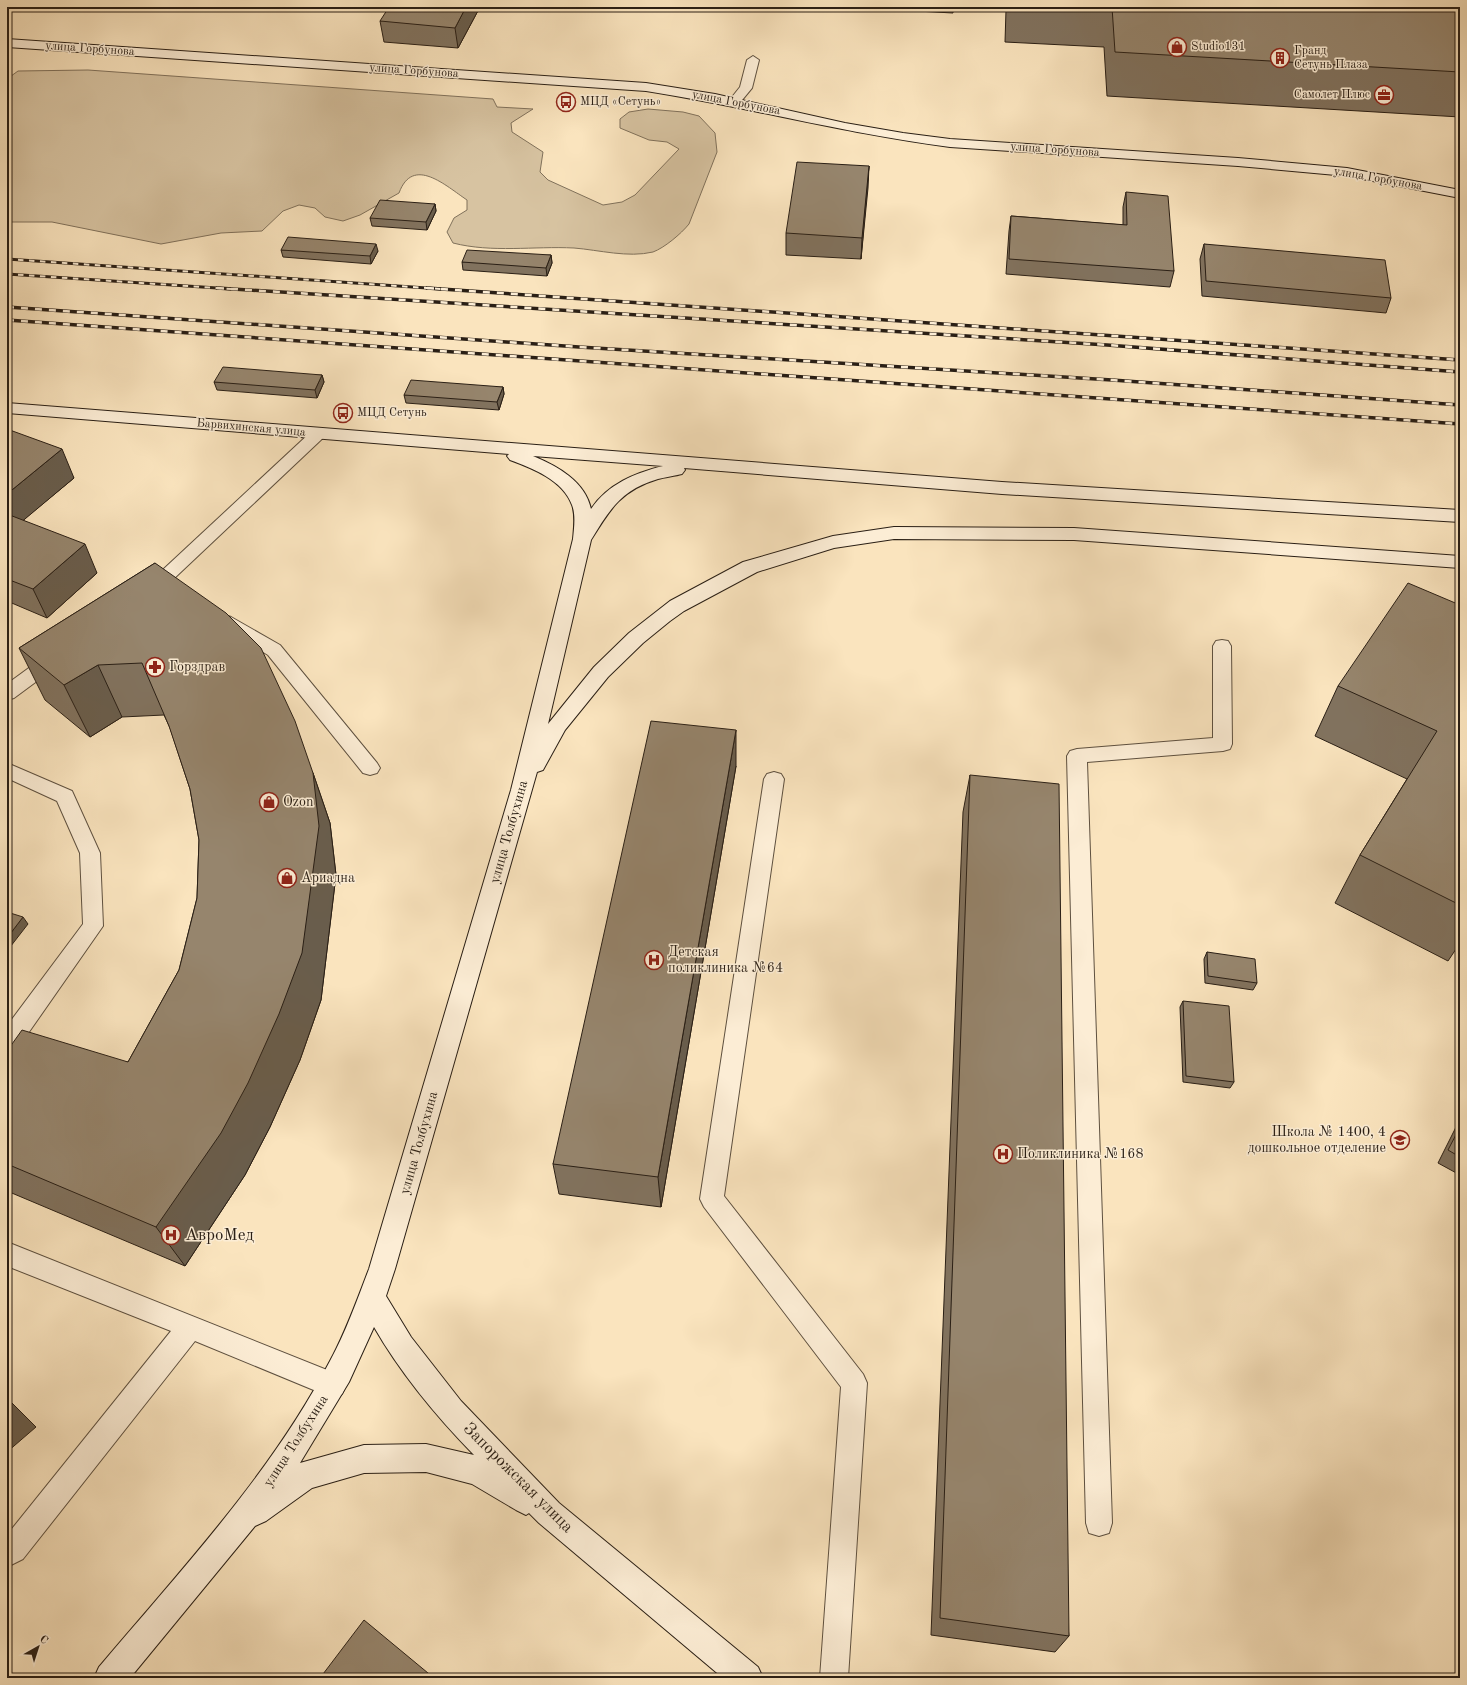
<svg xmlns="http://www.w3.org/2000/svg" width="1467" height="1685" font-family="'Old Standard TT',serif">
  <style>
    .green { fill: #d7c3a1; stroke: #80715b }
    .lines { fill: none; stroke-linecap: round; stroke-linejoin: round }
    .lane-casing { stroke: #5e503f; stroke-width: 2 }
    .secondary-casing { stroke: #2a1f15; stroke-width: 2 }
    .lane { fill: #fcedd5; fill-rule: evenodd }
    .secondary { fill: #fcedd5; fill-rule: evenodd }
    .rail-far1-casing { stroke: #2a1f15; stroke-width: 3 }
    .rail-casing { stroke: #2a1f15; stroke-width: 3.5 }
    .rail-far1 { stroke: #fcedd5; stroke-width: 2; stroke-dasharray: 5.5; stroke-linecap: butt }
    .rail { stroke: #fcedd5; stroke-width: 2.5; stroke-dasharray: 7; stroke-linecap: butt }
    .wall { fill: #81725e; stroke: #2a1f15 }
    .shaded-wall { fill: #695d4c; stroke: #2a1f15 }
    .building { fill: #96856d; stroke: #2a1f15 }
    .labels { text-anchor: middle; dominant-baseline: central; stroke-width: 3; stroke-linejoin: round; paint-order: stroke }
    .far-poi-label { font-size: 12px; fill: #2a1f15; stroke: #fcedd5; text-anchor: start }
    .far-street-label { font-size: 12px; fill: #2a1f15; stroke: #fcedd5 }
    .poi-label { font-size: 14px; fill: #2a1f15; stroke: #fcedd5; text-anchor: start }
    .street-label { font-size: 14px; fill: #2a1f15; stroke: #fcedd5 }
    .near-poi-label { font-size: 17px; fill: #2a1f15; stroke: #fcedd5; text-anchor: start }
    .near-street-label { font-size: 17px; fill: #2a1f15; stroke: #fcedd5 }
  </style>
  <rect width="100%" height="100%" fill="#fae4be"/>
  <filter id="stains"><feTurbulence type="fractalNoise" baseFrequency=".005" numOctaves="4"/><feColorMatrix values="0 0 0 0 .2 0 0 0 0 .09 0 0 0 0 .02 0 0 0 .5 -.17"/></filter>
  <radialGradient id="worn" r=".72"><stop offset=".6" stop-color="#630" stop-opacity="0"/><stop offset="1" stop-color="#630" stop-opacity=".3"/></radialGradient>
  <path class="green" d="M88 70 493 99 497 107 533 109 511 123 512 132 543 152 540 172 548 180 603 205 622 202 635 195 679 149 667 142 649 140 620 128V119L629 112 648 109 683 112 699 116 715 133 717 152 689 224C681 234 664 248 653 252 628 258 599 250 574 248 534 246 492 253 453 243L447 232 454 218 467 210V200C446 186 413 155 399 193L360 215 343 221 325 217 315 208 299 205 283 211 262 231 221 233 161 244 52 222H7V79L18 71Z"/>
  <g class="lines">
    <g class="lane-casing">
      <g id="lane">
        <polygon points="753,56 759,60 752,88 738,105 730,105 728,102 740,87 747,60"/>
        <path d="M318 429 324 431 326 434 324 437 166 586C158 592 153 597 143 594L140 590 143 586 154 578 312 431Z"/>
        <polygon points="225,615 231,617 280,645 377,763 380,768 377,773 370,775 363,773 268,655 219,625 216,621 219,617"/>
        <polygon points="1222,640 1228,641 1231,646 1232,744 1230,749 1223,751 1087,762 1112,1523 1109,1533 1099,1536 1089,1533 1086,1523 1067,756 1070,751 1077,749 1213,738 1213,646 1216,641"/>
        <polygon points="54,653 60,654 63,659 60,664 14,698 7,700 7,684 48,654"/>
        <polygon points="7,763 72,791 100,853 103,926 29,1032 15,1049 7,1052 7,1026 83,924 80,853 57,801 7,778"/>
        <polygon points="774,772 781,774 784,779 724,1196 863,1374 867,1383 848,1678 820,1678 841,1387 704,1207 700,1199 764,779 767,774"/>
        <polygon points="7,1242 342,1376 346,1385 342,1394 333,1398 195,1341 23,1559 7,1567 7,1535 171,1331 7,1266"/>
      </g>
    </g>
    <g class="secondary-casing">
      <g id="secondary">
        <path d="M7 39 646 83 715 94 845 123 903 133 950 139 1238 158 1347 168 1460 190V198L1347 176 1238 166 950 147C848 134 748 107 646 91L7 47Z"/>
        <path d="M7 403 1002 482 1460 510V522L1002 494 684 468 685 470 682 474C674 476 666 477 658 479 621 490 610 509 591 540L548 724 594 667 629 633 670 601 743 562 833 536 894 527 1074 528 1460 556V568L1074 540 894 539 834 548 757 572 684 611 670 621 643 643 608 677 565 730 543 770 537 772 395 1269 386 1296 411 1337 461 1401 559 1503 758 1667 763 1678H723L539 1523 529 1513 526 1515 516 1510 472 1484 426 1472 364 1473 312 1488 266 1521 255 1526 130 1678H94L99 1667C181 1570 271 1474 330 1361 346 1332 357 1300 369 1269L511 790 573 539C574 528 576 515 572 505 563 480 532 468 510 460L507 456 509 454 7 413ZM533 456 663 466C635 473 608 484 591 509 585 481 557 466 533 456ZM374 1327C401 1374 436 1416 474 1455L426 1444 364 1445 300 1463 349 1382Z"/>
      </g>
    </g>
    <use href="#lane" class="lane"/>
    <use href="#secondary" class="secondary"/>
    <g class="rail-far1-casing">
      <g id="rail-far1">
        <polyline points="7,259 441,289"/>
        <polyline points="7,274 232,289"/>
      </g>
    </g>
    <g class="rail-casing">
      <g id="rail">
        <polyline points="217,288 1107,345 1460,372"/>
        <polyline points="427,288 1460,360"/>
        <polyline points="7,307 579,347 1112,380 1460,405"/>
        <polyline points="7,320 1460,424"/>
      </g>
    </g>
    <use href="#rail-far1" class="rail-far1"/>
    <use href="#rail" class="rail"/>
  </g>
  <g class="wall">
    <polygon points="480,7 458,48 384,42 380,21"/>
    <polygon points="845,7 1460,7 1460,117 1107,96 1104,47 1005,42 1006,10 953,7 953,13"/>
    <polygon points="869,166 861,259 786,255 786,233"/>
    <polygon points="1126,192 1174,271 1170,287 1006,274 1009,231 1011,216 1123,225 1123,207"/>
    <polygon points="435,204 436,211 427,230 372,226 370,218"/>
    <polygon points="1204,244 1391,298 1386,313 1202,296 1200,259"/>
    <polygon points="281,250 378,251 371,264 283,257"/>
    <polygon points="551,255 552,263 547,276 463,270 462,262"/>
    <polygon points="322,375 324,382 317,398 217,390 214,382"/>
    <polygon points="503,387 504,394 499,410 406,403 404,395"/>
    <polygon points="7,429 74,478 23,520 97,573 47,618 7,601"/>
    <polygon points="155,563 313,773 330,823 336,875 321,1000 300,1060 270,1127 245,1175 185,1266 7,1191 7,1051 128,1062 179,970 197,898 199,840 190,789 170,728 164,715 122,717 90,737 45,700 19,648"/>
    <polygon points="1460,605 1460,943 1448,961 1335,903 1360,855 1407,779 1315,736 1338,686"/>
    <polygon points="736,766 661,1207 559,1194 553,1164"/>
    <polygon points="970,775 1069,1636 1055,1652 931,1635 963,812"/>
    <polygon points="1207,952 1257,983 1253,990 1205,983 1204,959"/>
    <polygon points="1183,1001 1234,1082 1230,1088 1183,1082 1180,1007"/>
    <polygon points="1460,1119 1460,1175 1438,1163"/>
  </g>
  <g class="shaded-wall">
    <polygon points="466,7 480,7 458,48 455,28"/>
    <polygon points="869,166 868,188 861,259 862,238"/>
    <polygon points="435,204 436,211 427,230 426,222"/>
    <polygon points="376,244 378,251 371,264 370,256"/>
    <polygon points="551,255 552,263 547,276 546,268"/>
    <polygon points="322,375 324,382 317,398 315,390"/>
    <polygon points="503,387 504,394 499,410 497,402"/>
    <polygon points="62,449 74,478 7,534 7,494"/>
    <polygon points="85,544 97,573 47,618 33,589"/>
    <polygon points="98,665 122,717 90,737 64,685"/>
    <polygon points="736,730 736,766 661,1207 658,1177"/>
    <polygon points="313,773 330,823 336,875 321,1000 300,1060 270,1127 245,1175 185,1266 156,1227"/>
    <polygon points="23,917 28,924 7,951 7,938"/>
    <polygon points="7,1398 36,1427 7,1452"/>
  </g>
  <g class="building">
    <polygon points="389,7 466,7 455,28 380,21"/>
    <polygon points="1112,7 1460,7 1460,72 1115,52"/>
    <polygon points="797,162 869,166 862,238 786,233"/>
    <polygon points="1126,192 1168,196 1174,271 1009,259 1011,216 1127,225"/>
    <polygon points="380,200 435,204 426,222 370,218"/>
    <polygon points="288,237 376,244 370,256 281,250"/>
    <polygon points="1204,244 1385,260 1391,298 1206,281"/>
    <polygon points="467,250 551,255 546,268 462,262"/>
    <polygon points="223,367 322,375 315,390 214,382"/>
    <polygon points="411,380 503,387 497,402 404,395"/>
    <polygon points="7,429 62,449 7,494"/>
    <polygon points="7,514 85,544 33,589 7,579"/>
    <polygon points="155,563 226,613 261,648 295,721 313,773 319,826 302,953 279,1014 248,1083 221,1133 156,1227 7,1164 7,1051 22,1030 128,1062 179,970 197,898 199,840 190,789 169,726 142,663 98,665 64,685 19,648"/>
    <polygon points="1408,583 1460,605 1460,905 1360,855 1437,731 1338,686"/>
    <polygon points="651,721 736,730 658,1177 553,1164"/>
    <polygon points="970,775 1059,784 1069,1636 940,1618"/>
    <polygon points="7,912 23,917 7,938"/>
    <polygon points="1207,952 1255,959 1257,983 1208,976"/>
    <polygon points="1183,1001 1229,1006 1234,1082 1186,1076"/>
    <polygon points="1460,1127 1460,1157 1448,1150"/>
    <polygon points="364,1620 434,1678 320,1678"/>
  </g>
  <defs>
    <g id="shop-ring" transform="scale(1)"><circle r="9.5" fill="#fcedd5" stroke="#8f2418" stroke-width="1.5"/><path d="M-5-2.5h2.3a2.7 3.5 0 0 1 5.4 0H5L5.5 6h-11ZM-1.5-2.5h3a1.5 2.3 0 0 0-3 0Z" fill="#8f2418"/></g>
    <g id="building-ring" transform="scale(1)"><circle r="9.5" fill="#fcedd5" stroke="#8f2418" stroke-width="1.5"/><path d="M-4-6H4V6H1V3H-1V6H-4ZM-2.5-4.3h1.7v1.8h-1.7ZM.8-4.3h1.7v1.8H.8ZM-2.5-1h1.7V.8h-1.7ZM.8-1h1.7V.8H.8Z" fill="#8f2418"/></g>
    <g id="office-ring" transform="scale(1)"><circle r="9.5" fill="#fcedd5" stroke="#8f2418" stroke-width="1.5"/><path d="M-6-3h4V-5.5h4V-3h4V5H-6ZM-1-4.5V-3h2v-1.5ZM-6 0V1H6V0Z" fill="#8f2418"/></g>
    <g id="bus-ring" transform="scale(1)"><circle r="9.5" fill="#fcedd5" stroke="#8f2418" stroke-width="1.5"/><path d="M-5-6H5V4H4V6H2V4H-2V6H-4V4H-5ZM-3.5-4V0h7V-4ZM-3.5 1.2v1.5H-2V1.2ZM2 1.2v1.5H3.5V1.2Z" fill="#8f2418"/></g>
    <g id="pharmacy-ring" transform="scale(1)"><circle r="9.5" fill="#fcedd5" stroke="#8f2418" stroke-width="1.5"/><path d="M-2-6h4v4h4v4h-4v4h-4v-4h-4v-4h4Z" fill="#8f2418"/></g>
    <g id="hospital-ring" transform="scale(1)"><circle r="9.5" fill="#fcedd5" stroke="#8f2418" stroke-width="1.5"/><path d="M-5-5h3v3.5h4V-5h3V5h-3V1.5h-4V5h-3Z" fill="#8f2418"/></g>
    <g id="school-ring" transform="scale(1)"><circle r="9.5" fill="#fcedd5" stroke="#8f2418" stroke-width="1.5"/><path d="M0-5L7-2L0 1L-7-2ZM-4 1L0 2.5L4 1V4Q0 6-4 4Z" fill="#8f2418"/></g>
  </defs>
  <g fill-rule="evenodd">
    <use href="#shop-ring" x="1177" y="47"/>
    <use href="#building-ring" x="1280" y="58"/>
    <use href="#office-ring" x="1384" y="95"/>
    <use href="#bus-ring" x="566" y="102"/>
    <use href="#bus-ring" x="343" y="413"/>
    <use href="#pharmacy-ring" x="155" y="667"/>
    <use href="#shop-ring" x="269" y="802"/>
    <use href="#shop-ring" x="287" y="878"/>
    <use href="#hospital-ring" x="654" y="960"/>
    <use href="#school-ring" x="1400" y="1140"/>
    <use href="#hospital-ring" x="1003" y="1154"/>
    <use href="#hospital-ring" x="171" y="1235"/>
  </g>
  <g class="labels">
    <g class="far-poi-label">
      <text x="1191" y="47">Studio131</text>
      <text x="1294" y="51">Гранд<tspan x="1294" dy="14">Сетунь Плаза</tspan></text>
      <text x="1370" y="95" text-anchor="end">Самолет Плюс</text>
      <text x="580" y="102">МЦД «Сетунь»</text>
      <text x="357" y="413">МЦД Сетунь</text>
    </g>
    <g class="far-street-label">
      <text transform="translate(90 49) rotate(4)">улица Горбунова</text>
      <text transform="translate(414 71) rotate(4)">улица Горбунова</text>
      <text transform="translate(736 103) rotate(11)">улица Горбунова</text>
      <text transform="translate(1055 150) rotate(4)">улица Горбунова</text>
      <text transform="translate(1378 179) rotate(10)">улица Горбунова</text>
      <text transform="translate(251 428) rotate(5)">Барвихинская улица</text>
    </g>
    <g class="poi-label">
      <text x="169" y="667">Горздрав</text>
      <text x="283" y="802">Ozon</text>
      <text x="301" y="878">Ариадна</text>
      <text x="668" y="952">Детская<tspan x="668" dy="16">поликлиника №64</tspan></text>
      <text x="1386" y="1132" text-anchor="end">Школа № 1400, 4<tspan x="1386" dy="16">дошкольное отделение</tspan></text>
      <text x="1017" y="1154">Поликлиника №168</text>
    </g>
    <g class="street-label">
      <text transform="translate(509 832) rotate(-74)">улица Толбухина</text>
      <text transform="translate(419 1143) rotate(-74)">улица Толбухина</text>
      <text transform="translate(296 1441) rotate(-57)">улица Толбухина</text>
    </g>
    <g class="near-poi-label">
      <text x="185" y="1235">АвроМед</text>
    </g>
    <g class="near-street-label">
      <text transform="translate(518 1478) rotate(45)">Запорожская улица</text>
    </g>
  </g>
  <rect width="1467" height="1685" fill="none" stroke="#fae4be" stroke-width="24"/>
  <rect x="8" y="8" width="1451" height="1669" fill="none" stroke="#2a1f15" stroke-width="2"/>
  <rect x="12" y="12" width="1443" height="1661" fill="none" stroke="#2a1f15"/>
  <g transform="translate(38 1647) rotate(39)" stroke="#fcedd5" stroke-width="3" paint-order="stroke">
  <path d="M0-3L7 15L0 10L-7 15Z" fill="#2a1f15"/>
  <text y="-6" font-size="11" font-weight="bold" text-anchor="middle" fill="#2a1f15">С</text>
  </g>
  <rect width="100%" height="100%" filter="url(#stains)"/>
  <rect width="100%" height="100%" fill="url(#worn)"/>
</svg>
